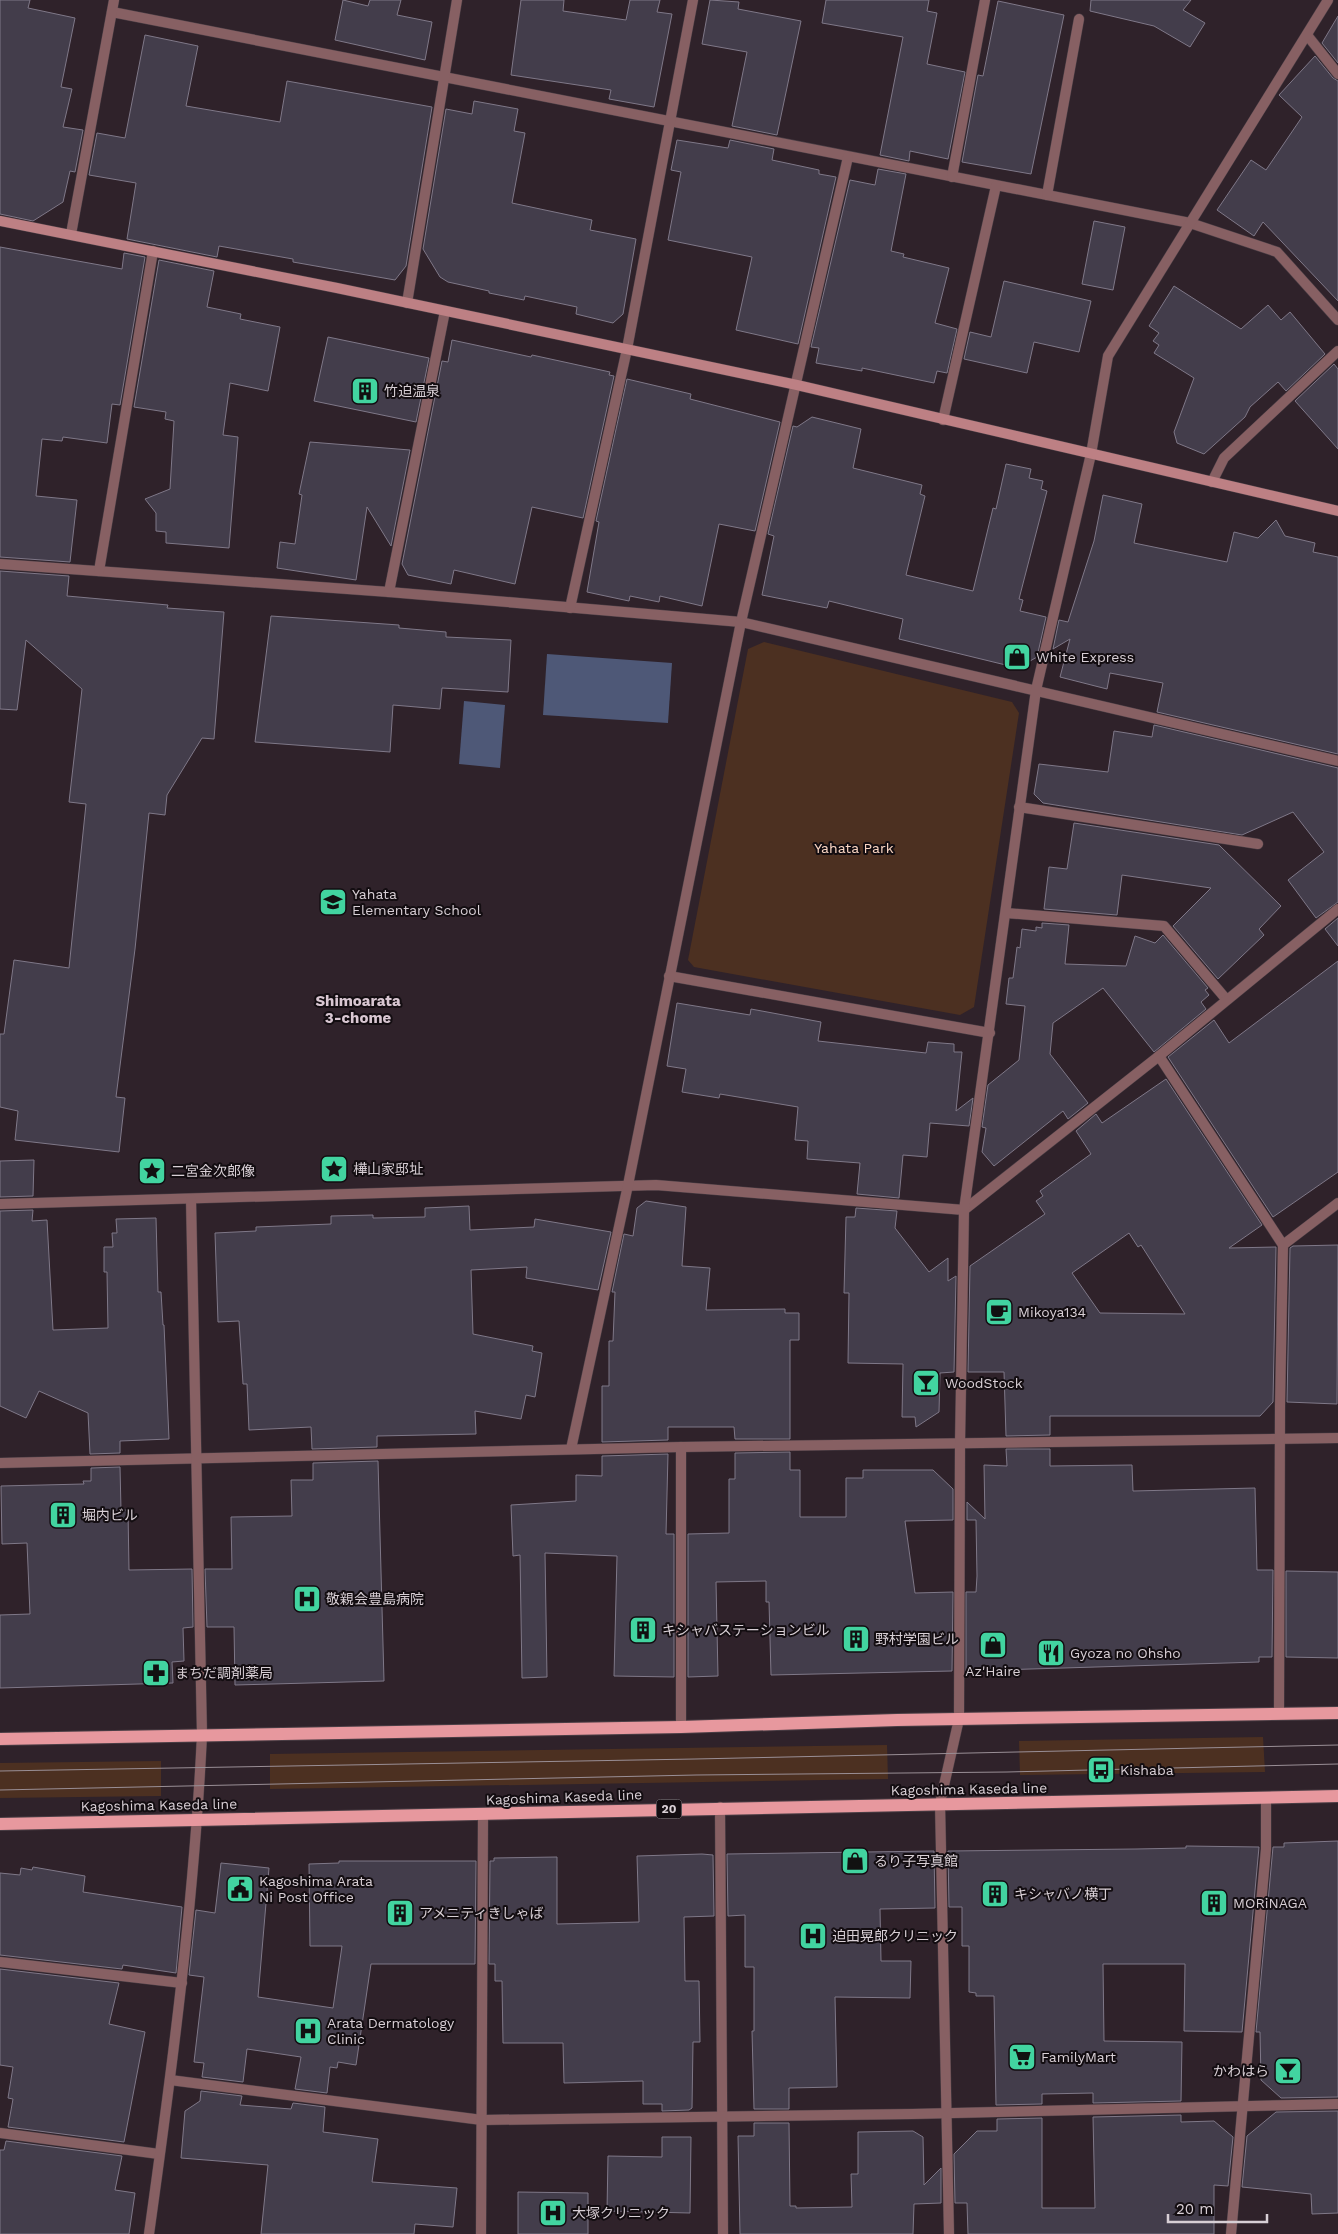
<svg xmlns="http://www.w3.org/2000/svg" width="1338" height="2234" font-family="'Work Sans','Noto Sans JP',sans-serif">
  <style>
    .green { fill: #4c3021 }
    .water { fill: #4e5877 }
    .building { fill: #433d4b; stroke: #7f7888; fill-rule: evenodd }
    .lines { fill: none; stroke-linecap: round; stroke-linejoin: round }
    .street-casing { stroke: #4a3e45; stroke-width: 11 }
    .secondary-casing { stroke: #4a3e45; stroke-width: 11 }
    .primary-casing { stroke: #4a3e45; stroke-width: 14 }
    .street { stroke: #876063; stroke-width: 10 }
    .secondary { stroke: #bd8084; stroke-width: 10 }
    .primary { stroke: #e7989e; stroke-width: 12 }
    .tram { stroke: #9a8f96; stroke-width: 1 }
    .labels { text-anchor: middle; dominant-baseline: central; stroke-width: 4; stroke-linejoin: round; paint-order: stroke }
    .shield { fill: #130d11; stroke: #9d959a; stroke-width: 1 }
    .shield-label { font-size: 12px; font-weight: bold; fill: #d8cfd5 }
    .poi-label { font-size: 14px; fill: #d8cfd5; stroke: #130d11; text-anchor: start }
    .park-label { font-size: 14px; fill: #fcd7c4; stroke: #130d11 }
    .street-label { font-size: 14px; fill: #d8cfd5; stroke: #130d11 }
    .neighbourhood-label { font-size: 15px; font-weight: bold; fill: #d9c7d2; stroke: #130d11 }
  </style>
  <rect width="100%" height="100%" fill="#2f222a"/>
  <g class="green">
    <polygon points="764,642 1012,702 1019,713 974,1007 960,1015 694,967 688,960 748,649"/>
    <polygon points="1263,1737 1265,1772 1020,1775 1019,1741"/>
    <polygon points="887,1745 888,1779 270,1789 270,1754"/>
    <polygon points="161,1761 161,1796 0,1798 0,1763"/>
  </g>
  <g class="water">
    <polygon points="547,654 672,663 668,723 543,715"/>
    <polygon points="464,701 505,705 500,768 459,764"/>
  </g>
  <g class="building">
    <polygon points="0,0 30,0 28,8 75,18 61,87 72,89 63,127 83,130 75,172 70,171 63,202 33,221 0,214"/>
    <polygon points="343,0 368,6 370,0 401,0 397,15 432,22 425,60 335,40"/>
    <polygon points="521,0 564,0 563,11 626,20 630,0 660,0 657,12 672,14 654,107 609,99 611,90 511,75"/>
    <polygon points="710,0 739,2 738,9 801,21 777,135 732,126 747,52 702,44"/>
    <polygon points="826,0 929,0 927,11 937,13 927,64 965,72 948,159 910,151 909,161 880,155 903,37 822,23"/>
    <polygon points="1091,0 1191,0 1183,10 1205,23 1190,47 1154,26 1090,11"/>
    <polygon points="998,1 1064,15 1031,174 962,162 978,75 983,76"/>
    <polygon points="1338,16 1338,63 1322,43"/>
    <polygon points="145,35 198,46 186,106 280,122 287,81 432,107 406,266 395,280 293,262 293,259 219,246 217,257 127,239 136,183 89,175 97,133 125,138"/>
    <polygon points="1315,56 1333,78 1338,81 1338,301 1263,222 1254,236 1217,210 1251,160 1266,170 1302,117 1279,95"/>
    <polygon points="474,101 518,109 514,131 525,133 512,203 592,220 590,230 636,239 623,314 613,323 576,314 577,307 525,296 524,300 489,293 489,291 448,282 440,277 423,249 446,109 472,114"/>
    <polygon points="677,140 728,148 730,140 774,149 772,160 819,170 819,174 836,177 798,344 736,330 752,257 668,240 681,172 671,170"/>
    <polygon points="878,169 906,174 891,251 904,254 903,257 949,268 935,323 957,329 947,373 937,371 934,383 862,368 862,371 816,363 819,348 811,347 850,180 875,185"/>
    <polygon points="1094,221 1125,227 1113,290 1082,284"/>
    <polygon points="0,247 122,269 124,253 145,257 120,405 112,404 107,443 63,437 62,441 42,439 36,496 77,500 70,562 0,557"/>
    <polygon points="159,260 214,271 207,307 241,314 240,319 280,327 268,391 230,383 223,435 238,437 229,548 166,543 166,532 156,531 156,513 145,499 170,489 174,421 165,419 166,412 134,407"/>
    <polygon points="1004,281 1091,301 1079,352 1034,342 1027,373 964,359 970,332 991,337"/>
    <polygon points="1174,286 1241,329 1268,305 1281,320 1290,312 1325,354 1286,391 1278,382 1250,407 1245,417 1204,454 1177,443 1174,432 1194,378 1154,353 1159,345 1153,341 1159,333 1149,326"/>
    <polygon points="328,337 429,358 416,422 314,401"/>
    <polygon points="452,340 531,357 532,355 555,360 610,372 609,375 614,376 583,518 532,507 515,584 454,570 451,584 408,575 402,564 442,361 448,362"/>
    <polygon points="1334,364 1338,369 1338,449 1295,401"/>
    <polygon points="627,379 691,394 690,399 780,422 755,531 719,524 702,606 660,596 659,602 630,596 629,601 587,592 599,522 596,521"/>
    <polygon points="812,417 861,429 853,468 922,485 920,494 925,496 906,575 973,591 993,508 996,509 1006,464 1031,469 1029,478 1043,481 1041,489 1047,491 1019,599 1023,600 1020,611 1046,617 1037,657 1018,668 899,639 903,619 829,601 827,608 762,595 774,536 768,534 793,426 797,427"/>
    <polygon points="310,442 410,450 391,546 367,507 356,580 277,568 280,542 295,544 302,495 299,494"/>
    <polygon points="1103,495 1142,504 1134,543 1227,562 1234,532 1258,538 1276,520 1285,536 1315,543 1313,552 1338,557 1338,754 1157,712 1163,683 1110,673 1107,689 1060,677 1070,639 1053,649 1059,620 1068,622 1094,541"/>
    <polygon points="0,571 69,576 67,596 168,605 167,608 224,612 214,739 202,738 167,795 165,815 149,813 135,949 116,1097 125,1098 119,1152 15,1140 18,1111 0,1107 0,1034 4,1034 14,960 69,968 86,804 69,802 82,689 26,640 17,710 0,709"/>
    <polygon points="271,616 399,625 399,628 446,632 446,637 511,640 508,692 442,688 440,709 393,705 390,752 255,742"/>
    <polygon points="1154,725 1338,768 1338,902 1316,918 1288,880 1324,852 1293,812 1242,835 1043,803 1034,794 1039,764 1108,772 1114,731 1152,737"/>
    <polygon points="1074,823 1219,845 1281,906 1259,929 1264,935 1218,979 1173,926 1211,888 1122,875 1117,915 1044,909 1049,867 1067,869"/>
    <polygon points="1338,918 1338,946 1325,929"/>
    <polygon points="1042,923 1069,925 1065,964 1126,966 1135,936 1155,943 1163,935 1208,988 1205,990 1209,995 1201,1002 1206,1009 1154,1052 1103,988 1053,1023 1050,1054 1088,1103 1068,1119 1063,1111 994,1166 982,1152 986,1128 982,1127 988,1085 1019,1060 1025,1006 1006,1004 1009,978 1013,978 1017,947 1020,948 1022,929 1036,931 1036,927 1042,928"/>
    <polygon points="1338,961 1338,1172 1273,1217 1168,1057 1214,1020 1229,1043"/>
    <polygon points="677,1003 750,1015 751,1009 821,1022 818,1041 926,1053 928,1042 954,1044 954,1052 962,1052 956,1111 973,1098 969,1126 930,1123 927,1157 903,1155 899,1198 857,1194 860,1163 807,1159 808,1141 795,1140 798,1107 720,1094 719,1098 682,1092 686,1069 667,1066"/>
    <path d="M1166 1079 1262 1225 1229 1248 1276 1247 1273 1402 1260 1416H1050V1435L1006 1436 1004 1372H968L970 1266 1045 1214 1036 1201 1043 1196 1040 1191 1091 1154 1076 1131 1096 1114 1102 1123ZM1129 1233 1138 1247 1141 1245 1185 1314 1100 1313 1072 1273Z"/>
    <polygon points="34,1160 33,1196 0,1197 0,1161"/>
    <polygon points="646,1201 686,1207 682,1266 710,1268 706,1310 785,1309 785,1313 799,1313 799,1340 790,1340 790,1439 735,1439 734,1427 668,1427 668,1440 602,1442 602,1386 609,1386 609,1341 613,1341 615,1292 612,1292 624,1234 633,1236 637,1208"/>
    <polygon points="469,1206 470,1230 534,1227 535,1219 611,1232 598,1290 526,1278 527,1267 471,1270 473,1334 533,1346 532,1351 542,1353 535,1397 526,1395 521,1419 475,1411 476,1434 377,1436 377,1447 312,1449 311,1427 249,1430 247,1384 243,1384 239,1321 218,1322 215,1233 256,1231 256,1227 331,1224 331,1216 373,1215 373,1218 425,1217 425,1208"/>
    <polygon points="856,1208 897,1211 895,1228 929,1272 948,1258 948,1281 956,1276 954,1372 940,1373 939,1412 916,1427 915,1417 902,1417 903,1364 848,1363 849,1293 844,1293 846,1217 855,1217"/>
    <polygon points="33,1210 32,1221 47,1220 53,1330 108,1328 107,1272 104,1272 104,1247 113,1247 112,1233 117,1233 116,1219 156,1218 158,1292 161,1292 163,1325 164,1325 169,1439 120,1441 120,1453 90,1454 88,1413 39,1391 26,1418 0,1406 0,1211"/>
    <polygon points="1338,1245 1337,1404 1287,1402 1290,1248 1293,1246"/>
    <polygon points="1006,1449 1050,1449 1050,1466 1132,1465 1133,1491 1255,1488 1257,1570 1273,1570 1272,1657 1259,1657 1259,1662 966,1671 966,1592 976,1592 977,1576 976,1520 967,1520 967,1502 985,1519 984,1465 1007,1466"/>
    <polygon points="790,1452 790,1470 800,1470 800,1517 846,1517 846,1478 863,1478 863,1470 933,1470 953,1489 953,1520 905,1521 915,1593 953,1592 952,1671 771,1675 769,1602 766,1602 766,1581 716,1582 718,1676 688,1677 688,1534 729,1533 729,1479 735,1479 735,1453"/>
    <polygon points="668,1454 666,1534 674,1534 674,1677 614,1676 617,1556 545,1553 547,1677 522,1678 520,1555 513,1556 511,1505 576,1501 576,1475 602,1476 602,1456"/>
    <polygon points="378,1461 384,1681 235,1685 234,1627 207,1627 205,1569 232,1569 231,1517 292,1516 291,1480 313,1480 313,1463"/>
    <polygon points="120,1467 121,1510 128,1510 129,1570 192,1569 193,1627 183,1628 184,1661 172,1662 173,1683 0,1688 0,1615 30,1614 27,1543 2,1544 1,1486 84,1484 83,1481 91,1481 91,1468"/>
    <polygon points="1286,1571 1338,1572 1338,1658 1286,1657"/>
    <polygon points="1338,1841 1338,2097 1281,2098 1261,2080 1260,2032 1256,2032 1273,1847 1284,1847 1284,1843"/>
    <polygon points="1186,1846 1259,1847 1242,2032 1184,2031 1185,1964 1103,1964 1104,2041 1182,2042 1181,2101 1093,2103 1093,2093 1042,2094 1042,2104 996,2105 994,1996 976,1996 976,1993 969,1992 969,1946 962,1946 962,1907 949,1907 948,1851 1136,1849 1186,1848"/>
    <polygon points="934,1851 935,1908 880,1909 881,1961 911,1961 910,1998 835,1997 837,2087 789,2088 789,2109 754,2109 752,2031 754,2031 754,1967 745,1967 745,1915 728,1916 727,1854"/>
    <polygon points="702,1854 713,1855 714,1916 684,1917 685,1981 699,1981 700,2042 693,2042 692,2108 689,2110 662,2111 662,2104 643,2104 643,2081 564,2083 563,2043 503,2043 502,1981 495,1981 495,1964 489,1964 490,1861 494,1861 494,1858 557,1857 557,1924 639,1922 637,1856"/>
    <polygon points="339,1861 476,1861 475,1964 371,1964 356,2065 338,2062 337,2068 330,2067 327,2093 295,2089 301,2057 247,2049 243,2082 202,2077 204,2063 194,2062 204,1977 189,1975 196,1910 215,1913 221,1863 269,1868 258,1997 333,2008 342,1946 310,1946 309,1864 339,1863"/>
    <polygon points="33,1867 85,1876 83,1892 182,1907 176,1973 123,1965 122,1969 0,1955 0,1873 20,1875 21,1868 32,1870"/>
    <polygon points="0,1969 119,1983 109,2024 145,2032 124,2142 8,2127 13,2099 8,2098 13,2067 0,2065"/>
    <polygon points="201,2091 242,2096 240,2105 291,2109 293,2103 325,2107 323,2132 378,2139 372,2182 457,2188 453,2227 415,2224 414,2234 261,2234 268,2165 181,2158 185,2111 200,2101"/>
    <polygon points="1338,2111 1338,2213 1312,2214 1311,2194 1242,2187 1247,2136 1276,2112"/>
    <polygon points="1181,2115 1181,2122 1214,2121 1233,2137 1228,2186 1214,2185 1214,2234 968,2234 967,2203 955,2203 954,2154 977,2131 997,2131 997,2119 1042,2118 1042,2208 1095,2208 1093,2117"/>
    <polygon points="754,2123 789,2123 790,2206 796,2206 796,2208 852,2207 851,2174 858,2174 858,2132 913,2131 923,2137 924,2185 941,2168 941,2203 914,2204 913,2234 740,2234 738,2136 754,2136"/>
    <polygon points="662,2137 691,2137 690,2213 607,2211 608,2156 662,2157"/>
    <polygon points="6,2141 122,2156 115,2190 135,2193 129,2234 0,2234 0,2150 4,2150"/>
    <polygon points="518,2192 588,2193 588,2234 518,2234"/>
  </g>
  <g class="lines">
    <g class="street-casing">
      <g id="street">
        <polyline points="112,12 1190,223 1277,252 1338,320"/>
        <polyline points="1307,35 1338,74"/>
        <polyline points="952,177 985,0"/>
        <polyline points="1047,195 1079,19"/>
        <polyline points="71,234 114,0"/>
        <polyline points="407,303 457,0"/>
        <polyline points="943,420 996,186"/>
        <polyline points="1212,482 1224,458 1338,351"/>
        <polyline points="0,564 389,592 741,622 1338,761"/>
        <polyline points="99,571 153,251"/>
        <polyline points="389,592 445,311"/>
        <polyline points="570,608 627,349 693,0"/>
        <polyline points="1019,807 1258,844"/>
        <polyline points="1006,913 1164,926 1226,999"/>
        <polyline points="669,976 990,1033"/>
        <polyline points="1159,1056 1283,1245"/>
        <polyline points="0,1204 656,1185 964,1210 1159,1056 1338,909"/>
        <polyline points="571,1449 628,1185 741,622 848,157"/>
        <polyline points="0,1463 681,1447 1338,1438"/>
        <polyline points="1279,1714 1280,1406 1283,1245 1338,1203"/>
        <polyline points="681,1727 681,1447"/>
        <polyline points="720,1807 723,2234"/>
        <polyline points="0,1962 182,1983"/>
        <polyline points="170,2080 482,2120 912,2114 1338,2104"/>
        <polyline points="0,2133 159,2154"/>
        <path d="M149 2234C172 2069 194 1902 202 1735L191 1199"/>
        <polyline points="481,2234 483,1815"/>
        <polyline points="949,2234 940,1803 959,1719 960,1444 964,1210 1036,690 1091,454 1108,356 1328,0"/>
        <polyline points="1231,2234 1266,1849 1266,1797"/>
      </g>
    </g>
    <g class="secondary-casing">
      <polyline id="secondary" points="0,221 337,288 797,385 1338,511"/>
    </g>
    <g class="primary-casing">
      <g id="primary">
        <polyline points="0,1739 681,1727 897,1720 1338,1713"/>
        <polyline points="0,1824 1338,1796"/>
      </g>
    </g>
    <use href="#street" class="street"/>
    <use href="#secondary" class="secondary"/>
    <use href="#primary" class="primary"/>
    <g class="tram">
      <polyline points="0,1771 695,1759 1338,1745"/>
      <polyline points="0,1790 696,1775 1007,1772 1338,1764"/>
    </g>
  </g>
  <defs>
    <g id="building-square" transform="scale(1.4375)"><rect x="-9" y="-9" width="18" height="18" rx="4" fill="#42d4a0" stroke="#130d11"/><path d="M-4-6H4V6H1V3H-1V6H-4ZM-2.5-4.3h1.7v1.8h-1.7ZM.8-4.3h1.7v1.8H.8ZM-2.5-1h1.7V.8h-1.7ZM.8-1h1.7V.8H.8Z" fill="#111"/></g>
    <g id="shop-square" transform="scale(1.4375)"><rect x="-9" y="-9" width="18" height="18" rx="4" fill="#42d4a0" stroke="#130d11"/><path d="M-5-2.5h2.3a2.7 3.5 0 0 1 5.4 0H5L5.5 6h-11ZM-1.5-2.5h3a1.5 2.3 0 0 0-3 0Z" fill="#111"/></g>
    <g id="school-square" transform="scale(1.4375)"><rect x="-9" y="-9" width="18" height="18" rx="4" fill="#42d4a0" stroke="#130d11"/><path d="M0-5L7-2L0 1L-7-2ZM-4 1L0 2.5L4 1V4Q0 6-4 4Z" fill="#111"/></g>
    <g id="sight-square" transform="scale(1.4375)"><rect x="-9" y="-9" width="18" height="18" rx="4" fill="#42d4a0" stroke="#130d11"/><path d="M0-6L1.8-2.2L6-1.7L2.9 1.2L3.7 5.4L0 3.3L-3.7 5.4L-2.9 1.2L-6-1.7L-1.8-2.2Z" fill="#111"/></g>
    <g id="cafe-square" transform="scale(1.4375)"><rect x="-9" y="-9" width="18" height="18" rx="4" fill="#42d4a0" stroke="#130d11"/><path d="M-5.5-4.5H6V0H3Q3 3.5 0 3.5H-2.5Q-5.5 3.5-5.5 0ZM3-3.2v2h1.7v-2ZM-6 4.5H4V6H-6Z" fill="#111"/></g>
    <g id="bar-square" transform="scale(1.4375)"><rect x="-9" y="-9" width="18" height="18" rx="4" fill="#42d4a0" stroke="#130d11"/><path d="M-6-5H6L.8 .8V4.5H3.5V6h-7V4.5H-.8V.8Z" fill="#111"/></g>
    <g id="hospital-square" transform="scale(1.4375)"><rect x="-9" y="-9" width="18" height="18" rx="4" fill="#42d4a0" stroke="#130d11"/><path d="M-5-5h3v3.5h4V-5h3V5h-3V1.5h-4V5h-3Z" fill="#111"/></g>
    <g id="restaurant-square" transform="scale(1.4375)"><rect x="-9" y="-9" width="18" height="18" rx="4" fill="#42d4a0" stroke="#130d11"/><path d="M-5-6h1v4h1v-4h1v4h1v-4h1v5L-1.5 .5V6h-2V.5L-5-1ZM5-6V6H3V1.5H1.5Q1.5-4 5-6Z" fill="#111"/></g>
    <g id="pharmacy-square" transform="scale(1.4375)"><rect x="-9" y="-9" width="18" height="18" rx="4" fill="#42d4a0" stroke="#130d11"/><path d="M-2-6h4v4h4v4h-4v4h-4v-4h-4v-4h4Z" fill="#111"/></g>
    <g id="bus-square" transform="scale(1.4375)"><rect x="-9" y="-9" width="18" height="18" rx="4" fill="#42d4a0" stroke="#130d11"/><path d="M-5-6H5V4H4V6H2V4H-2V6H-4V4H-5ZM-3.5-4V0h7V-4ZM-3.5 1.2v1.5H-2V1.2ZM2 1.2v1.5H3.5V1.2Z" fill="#111"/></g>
    <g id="civic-square" transform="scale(1.4375)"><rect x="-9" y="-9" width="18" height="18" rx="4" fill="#42d4a0" stroke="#130d11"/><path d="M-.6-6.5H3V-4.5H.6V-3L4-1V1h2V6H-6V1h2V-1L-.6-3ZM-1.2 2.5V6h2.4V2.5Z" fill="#111"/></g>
    <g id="supermarket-square" transform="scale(1.4375)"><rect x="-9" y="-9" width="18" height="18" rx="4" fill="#42d4a0" stroke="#130d11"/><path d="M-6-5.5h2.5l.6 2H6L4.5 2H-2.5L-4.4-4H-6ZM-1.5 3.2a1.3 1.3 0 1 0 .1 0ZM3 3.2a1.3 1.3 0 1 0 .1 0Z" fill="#111"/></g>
  </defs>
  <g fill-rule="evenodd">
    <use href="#building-square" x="365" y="391"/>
    <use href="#shop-square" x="1017" y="657"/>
    <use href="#school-square" x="333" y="902"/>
    <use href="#sight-square" x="334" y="1169"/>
    <use href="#sight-square" x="152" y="1171"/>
    <use href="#cafe-square" x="999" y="1312"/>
    <use href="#bar-square" x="926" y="1383"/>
    <use href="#building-square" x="63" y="1515"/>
    <use href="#hospital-square" x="307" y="1599"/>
    <use href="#building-square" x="643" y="1630"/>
    <use href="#building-square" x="856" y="1639"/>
    <use href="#shop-square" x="993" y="1645"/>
    <use href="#restaurant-square" x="1051" y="1653"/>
    <use href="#pharmacy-square" x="156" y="1673"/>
    <use href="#bus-square" x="1101" y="1770"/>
    <use href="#shop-square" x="855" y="1861"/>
    <use href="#civic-square" x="240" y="1889"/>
    <use href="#building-square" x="995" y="1894"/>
    <use href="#building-square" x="1214" y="1903"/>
    <use href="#building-square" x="400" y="1913"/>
    <use href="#hospital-square" x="813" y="1936"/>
    <use href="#hospital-square" x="308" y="2031"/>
    <use href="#supermarket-square" x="1022" y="2057"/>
    <use href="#bar-square" x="1288" y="2071"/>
    <use href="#hospital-square" x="553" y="2213"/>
  </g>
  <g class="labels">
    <rect class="shield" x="656.5" y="1799.5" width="25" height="19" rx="4"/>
    <g class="shield-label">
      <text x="669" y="1809">20</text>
    </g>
    <g class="poi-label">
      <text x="384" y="391">竹迫温泉</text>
      <text x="1036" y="657">White Express</text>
      <text x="352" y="894">Yahata<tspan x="352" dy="16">Elementary School</tspan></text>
      <text x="353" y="1169">樺山家邸址</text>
      <text x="171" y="1171">二宮金次郎像</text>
      <text x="1018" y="1312">Mikoya134</text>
      <text x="945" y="1383">WoodStock</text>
      <text x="82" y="1515">堀内ビル</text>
      <text x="326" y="1599">敬親会豊島病院</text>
      <text x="662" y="1630">キシャバステーションビル</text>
      <text x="875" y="1639">野村学園ビル</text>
      <text x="1070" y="1653">Gyoza no Ohsho</text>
      <text x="993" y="1671" text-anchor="middle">Az'Haire</text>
      <text x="175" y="1673">まちだ調剤薬局</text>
      <text x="1120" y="1770">Kishaba</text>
      <text x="874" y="1861">るり子写真館</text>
      <text x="259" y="1881">Kagoshima Arata<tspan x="259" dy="16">Ni Post Office</tspan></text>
      <text x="1014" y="1894">キシャバノ横丁</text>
      <text x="1233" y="1903">MORiNAGA</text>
      <text x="419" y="1913">アメニティきしゃば</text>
      <text x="832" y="1936">迫田晃郎クリニック</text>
      <text x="327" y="2023">Arata Dermatology<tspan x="327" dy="16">Clinic</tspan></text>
      <text x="1041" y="2057">FamilyMart</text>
      <text x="1269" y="2071" text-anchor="end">かわはら</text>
      <text x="572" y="2213">大塚クリニック</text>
    </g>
    <g class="park-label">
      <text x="854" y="848">Yahata Park</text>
    </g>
    <g class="street-label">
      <text transform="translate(969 1789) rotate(-1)">Kagoshima Kaseda line</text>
      <text transform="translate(564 1797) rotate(-2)">Kagoshima Kaseda line</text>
      <text transform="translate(159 1805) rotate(-1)">Kagoshima Kaseda line</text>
    </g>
    <g class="neighbourhood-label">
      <text x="358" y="1001">Shimoarata<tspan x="358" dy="17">3-chome</tspan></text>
    </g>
  </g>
  <path d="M1168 2214v8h99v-8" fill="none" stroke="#d8cfd5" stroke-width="2.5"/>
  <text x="1176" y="2214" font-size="15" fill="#d8cfd5" stroke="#130d11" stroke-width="4" paint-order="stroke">20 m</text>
</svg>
